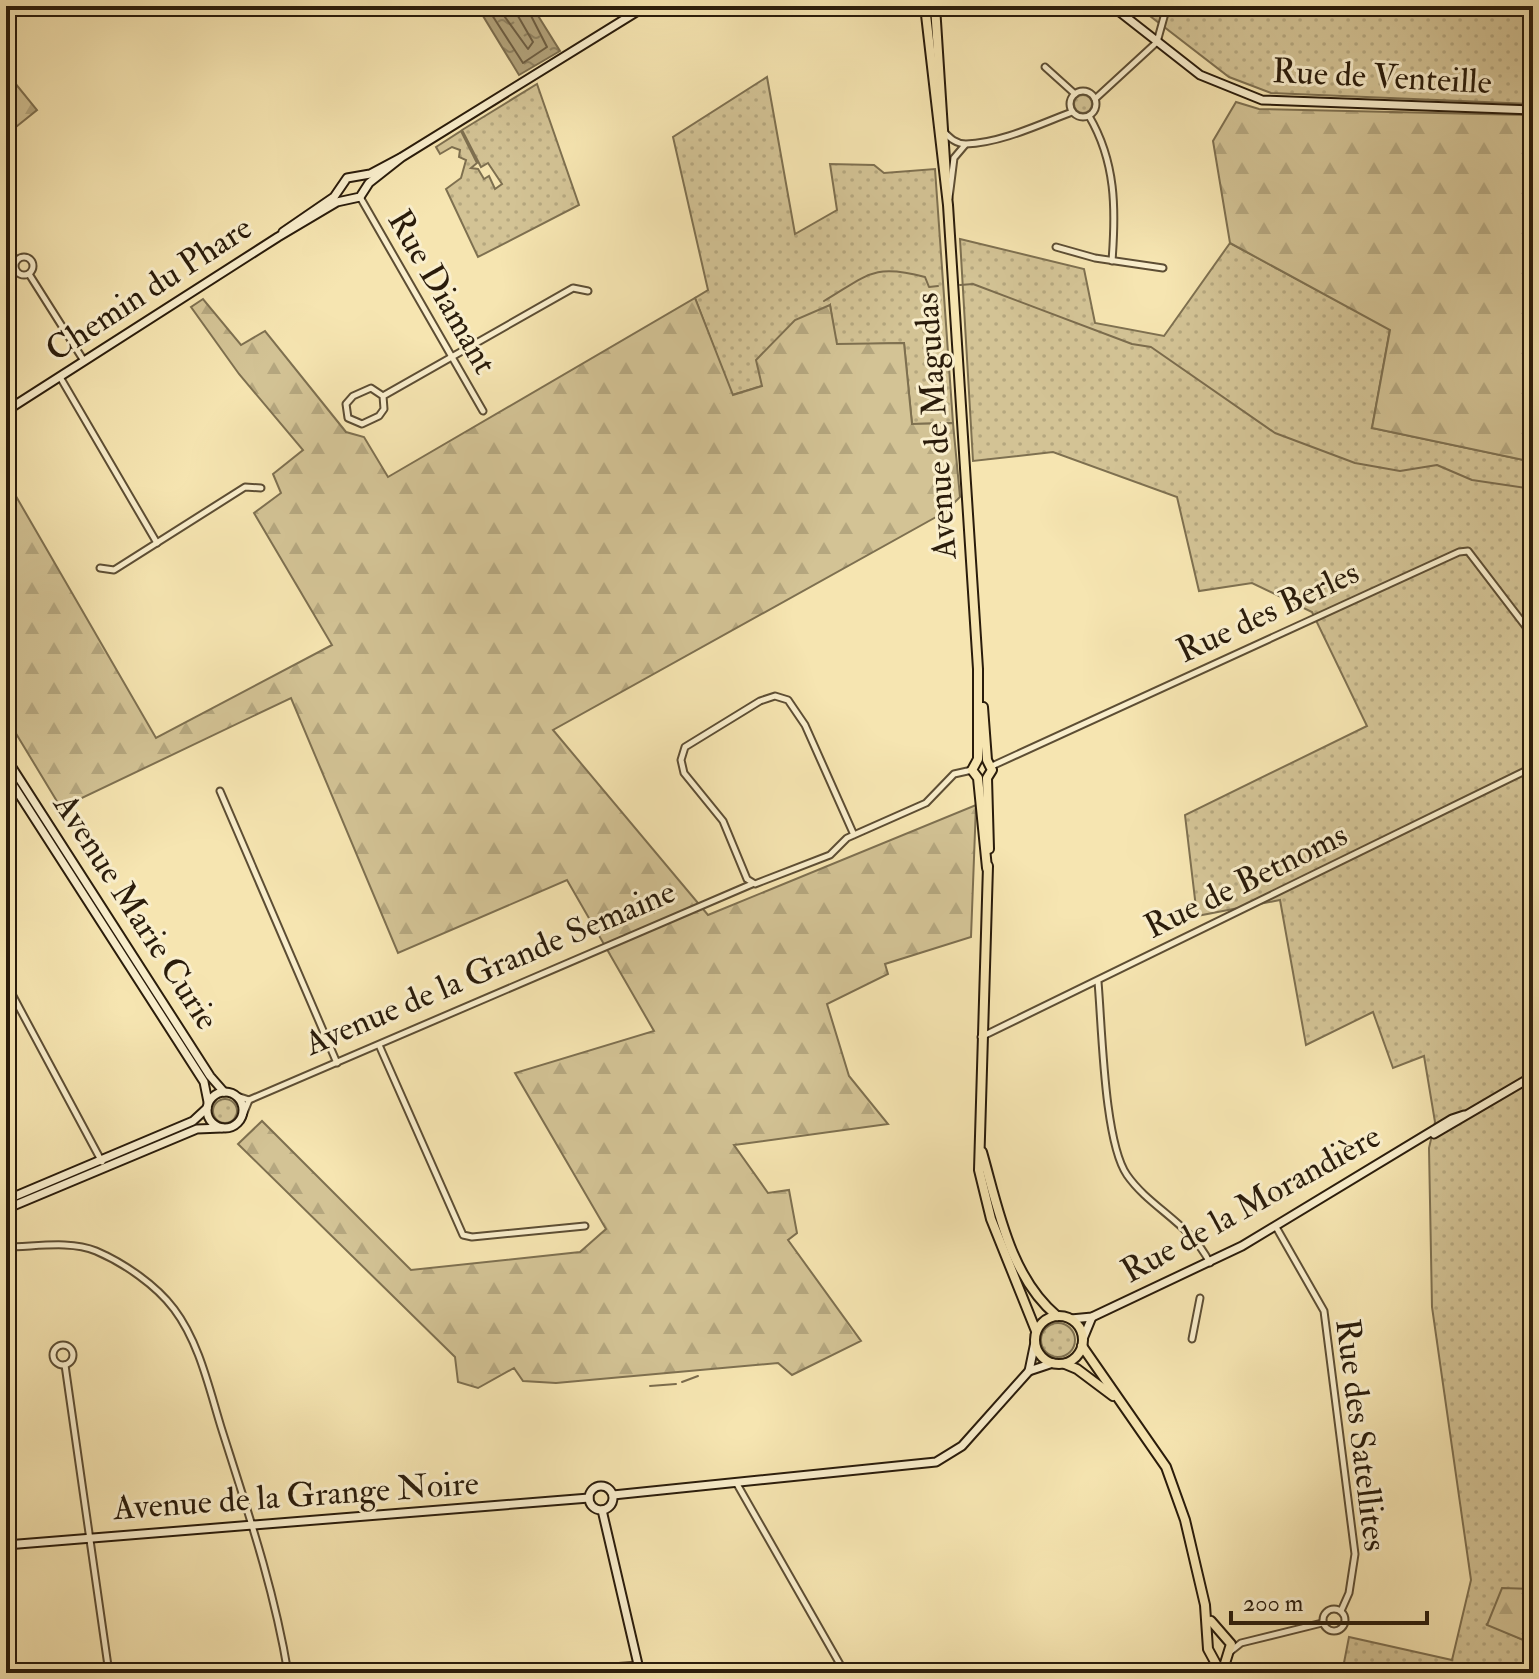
<svg xmlns="http://www.w3.org/2000/svg" width="1539" height="1679" font-family="'IM FELL Double Pica',serif">
  <style>
    .grass { fill: url(#grass-dots); stroke: #7e7050; stroke-width: 2 }
    .forest { fill: url(#forest-firs); stroke: #7e7050; stroke-width: 2 }
    .water { fill: url(#water-ripples); stroke: #7b6c4d; stroke-width: 2 }
    .lines { fill: none; stroke-linecap: round; stroke-linejoin: round }
    .shore { stroke: #6e5e42; stroke-width: 2 }
    .stream { stroke: #7b6c4d; stroke-width: 2 }
    .street-casing { stroke: #5d4e34; stroke-width: 9 }
    .secondary-casing { stroke: #2a1c0b; stroke-width: 11 }
    .primary-casing { stroke: #2a1c0b; stroke-width: 12 }
    .street { stroke: #f9eecc; stroke-width: 5 }
    .secondary { stroke: #f9eecc; stroke-width: 7 }
    .primary { stroke: #f6e5b1; stroke-width: 8 }
    .labels { text-anchor: middle; dominant-baseline: central; stroke-width: 6; stroke-linejoin: round; paint-order: stroke }
    .street-label { font-size: 34px; fill: #2a1c0b; stroke: #f9eecc }
  </style>
  <defs>
    <pattern id="grass-dots" width="8" height="8" patternUnits="userSpaceOnUse" patternTransform="scale(2)"><rect width="8" height="8" fill="#d3c395"/><path d="M2 2h.1M6 6h.1" fill="none" stroke="#b5a77f" stroke-width="1.8" stroke-linecap="round"/></pattern>
    <pattern id="forest-firs" width="22" height="20" patternUnits="userSpaceOnUse" patternTransform="scale(2)"><rect width="22" height="20" fill="#d3c395"/><path d="M5 1l3.5 6h-7zM16 11l3.5 6h-7z" fill="#b5a77f"/></pattern>
    <pattern id="water-ripples" width="26" height="14" patternUnits="userSpaceOnUse" patternTransform="scale(2)"><rect width="26" height="14" fill="#b1a179"/><path d="M2 4q2-2 4 0t4 0M15 11q2-2 4 0t4 0" fill="none" stroke="#908261"/></pattern>
  </defs>
  <rect width="100%" height="100%" fill="#f6e5b1"/>
  <filter id="stains"><feTurbulence type="fractalNoise" baseFrequency=".0025" numOctaves="4"/><feColorMatrix values="0 0 0 0 .2 0 0 0 0 .09 0 0 0 0 .02 0 0 0 .5 -.17"/></filter>
  <radialGradient id="worn" r=".72"><stop offset=".6" stop-color="#630" stop-opacity="0"/><stop offset="1" stop-color="#630" stop-opacity=".3"/></radialGradient>
  <g class="grass">
    <polygon points="1137,6 1533,6 1533,99 1531,104 1271,93 1229,77"/>
    <polygon points="767,77 795,234 837,210 830,164 874,165 884,173 935,169 953,423 912,424 904,343 836,345 830,305 762,386 732,395 695,298 708,290 673,137"/>
    <polygon points="537,84 579,205 478,257 446,189 461,178 466,160 459,157 460,150 452,147 440,154 436,147 461,131 477,163 471,168 478,169 484,179 489,176 495,189 502,184 488,163 481,167 462,130"/>
    <circle cx="1083" cy="104" r="9"/>
    <polygon points="960,239 1084,269 1095,323 1164,336 1230,243 1390,329 1372,428 1533,462 1533,1067 1523,1073 1528,1215 1533,1219 1533,1589 1487,1624 1533,1644 1533,1659 1526,1673 1342,1673 1349,1637 1452,1660 1471,1580 1432,1307 1429,1148 1435,1122 1424,1056 1393,1068 1373,1012 1306,1045 1280,900 1197,916 1185,815 1367,726 1312,612 1252,583 1199,591 1177,497 1053,452 973,461"/>
    <circle cx="225" cy="1111" r="12"/>
    <circle cx="1058" cy="1340" r="17"/>
  </g>
  <g class="forest">
    <polygon points="6,72 37,110 6,135"/>
    <polygon points="1533,99 1533,462 1372,428 1390,330 1230,243 1213,141 1236,102 1259,109 1527,115"/>
    <polygon points="695,298 733,395 762,386 756,360 795,320 830,305 837,344 904,343 912,424 953,423 960,497 945,512 553,730 708,915 976,805 971,937 885,964 888,974 827,1004 849,1076 888,1124 734,1145 768,1193 789,1190 797,1233 788,1240 861,1341 792,1375 778,1363 556,1383 523,1381 514,1368 478,1388 458,1382 455,1357 238,1144 262,1121 411,1270 580,1252 606,1229 515,1073 654,1031 567,880 398,953 291,698 61,808 6,717 6,479 156,738 332,645 254,513 281,493 273,474 303,450 239,374 191,307 203,299 241,345 265,331 346,432 364,437 388,477"/>
    <polygon points="1502,1588 1533,1589 1533,1644 1487,1625"/>
  </g>
  <polygon class="water" points="489,6 532,6 560,51 519,75 480,11"/>
  <g class="lines">
    <g class="shore">
      <polyline points="492,6 492,15 523,63 547,47 526,6"/>
      <polyline points="502,6 502,13 528,49 533,42 518,16 516,6"/>
    </g>
    <g class="stream">
      <polyline points="960,285 973,284 1132,344 1151,347 1275,433 1355,463 1400,471 1437,465 1472,480 1533,489"/>
      <path d="M824 301C868 275 873 263 925 277L929 287 938 286"/>
      <polyline points="682,1382 698,1376"/>
      <polyline points="650,1386 676,1384"/>
    </g>
    <g class="street-casing">
      <g id="street">
        <polyline points="1045,67 1075,94"/>
        <circle cx="1083" cy="104" r="13"/>
        <polyline points="1095,99 1157,42 1167,6"/>
        <path d="M1089 116C1116 162 1116 209 1112 261"/>
        <path d="M944 132C950 138 956 144 966 144 1001 143 1040 124 1072 112"/>
        <polyline points="360,197 483,411"/>
        <polyline points="949,198 954,158 965,145"/>
        <polyline points="1056,247 1095,258 1163,268"/>
        <circle cx="24" cy="266" r="9"/>
        <polyline points="29,274 84,361"/>
        <polyline points="6,276 15,270"/>
        <polyline points="60,377 157,543"/>
        <polyline points="383,396 384,409 379,416 362,424 348,418 346,404 353,396 371,388 383,396 573,288 588,291"/>
        <polyline points="100,568 114,570 245,487 261,488"/>
        <polyline points="992,766 1459,552 1468,551 1533,636"/>
        <polyline points="220,791 337,1063"/>
        <polyline points="854,835 805,725 788,700 775,696 760,701 685,747 681,760 684,773 723,821 747,879 755,884 830,855 847,838 926,803 954,774 972,770"/>
        <path d="M1098 982C1102 1026 1104 1142 1127 1175 1150 1208 1190 1223 1210 1263"/>
        <polyline points="6,983 102,1162"/>
        <polyline points="981,1037 1533,767"/>
        <polyline points="379,1045 463,1235 472,1237 585,1226"/>
        <polyline points="237,1096 249,1100"/>
        <polyline points="249,1100 752,884"/>
        <polyline points="243,1115 249,1100"/>
        <polyline points="1276,1227 1324,1311 1355,1554 1349,1593 1341,1611"/>
        <path d="M6 1247C34 1247 70 1240 96 1251 124 1263 156 1285 174 1309 199 1342 209 1388 221 1427 247 1509 274 1588 288 1673"/>
        <polyline points="1192,1339 1200,1298"/>
        <circle cx="63" cy="1355" r="10"/>
        <polyline points="65,1365 109,1673"/>
        <polyline points="737,1484 845,1673"/>
        <circle cx="1334" cy="1620" r="11"/>
        <polyline points="1231,1651 1241,1643 1322,1623"/>
        <polyline points="534,1673 638,1665"/>
      </g>
    </g>
    <g class="secondary-casing">
      <g id="secondary">
        <polyline points="1112,6 1200,75 1262,100 1533,110"/>
        <polyline points="283,232 334,197 347,178 370,174 400,158"/>
        <polyline points="6,411 278,237 337,202 360,197 369,183 402,157 646,6"/>
        <polyline points="6,758 210,1076 224,1092"/>
        <polyline points="6,774 204,1082 208,1102"/>
        <circle cx="225" cy="1110" r="18"/>
        <polyline points="1434,1134 1533,1076"/>
        <polyline points="6,1200 193,1121 207,1108"/>
        <polyline points="6,1209 197,1129 222,1128"/>
        <polyline points="1071,1319 1092,1317 1242,1246 1452,1119 1464,1115"/>
        <polyline points="1083,1339 1092,1317"/>
        <polyline points="1029,1371 1053,1363"/>
        <circle cx="601" cy="1498" r="12"/>
        <polyline points="613,1495 936,1462 962,1446 1029,1371 1035,1342"/>
        <polyline points="602,1510 640,1673"/>
        <polyline points="6,1545 589,1498"/>
      </g>
    </g>
    <g class="primary-casing">
      <g id="primary">
        <polyline points="925,6 948,205 978,669 978,759 972,770 978,778 987,868"/>
        <polyline points="935,6 946,176"/>
        <polyline points="983,707 987,760 992,770 987,778 989,849"/>
        <polyline points="988,866 979,1170 991,1219 1036,1331"/>
        <path d="M982 1152C998 1208 1010 1277 1057 1316"/>
        <circle cx="1059" cy="1340" r="24"/>
        <polyline points="1082,1346 1166,1467 1185,1520 1205,1605 1208,1649 1221,1673"/>
        <polyline points="1065,1364 1077,1369 1113,1396"/>
        <polyline points="1211,1621 1231,1644 1222,1673"/>
      </g>
    </g>
    <use href="#street" class="street"/>
    <use href="#secondary" class="secondary"/>
    <use href="#primary" class="primary"/>
  </g>
  <g class="labels">
    <g class="street-label">
      <text transform="translate(1382 77) rotate(3)">Rue de Venteille</text>
      <text transform="translate(149 289) rotate(-33)">Chemin du Phare</text>
      <text transform="translate(442 292) rotate(60)">Rue Diamant</text>
      <text transform="translate(936 426) rotate(-94)">Avenue de Magudas</text>
      <text transform="translate(1268 612) rotate(-25)">Rue des Berles</text>
      <text transform="translate(1246 881) rotate(-26)">Rue de Betnoms</text>
      <text transform="translate(136 912) rotate(57)">Avenue Marie Curie</text>
      <text transform="translate(490 968) rotate(-23)">Avenue de la Grande Semaine</text>
      <text transform="translate(1251 1204) rotate(-29)">Rue de la Morandière</text>
      <text transform="translate(1361 1435) rotate(83)">Rue des Satellites</text>
      <text transform="translate(296 1496) rotate(-4)">Avenue de la Grange Noire</text>
    </g>
  </g>
  <rect width="1539" height="1679" fill="none" stroke="#f6e5b1" stroke-width="32"/>
  <rect x="8" y="8" width="1523" height="1663" fill="none" stroke="#2a1c0b" stroke-width="4"/>
  <rect x="16" y="16" width="1507" height="1647" fill="none" stroke="#2a1c0b" stroke-width="2"/>
  <path d="M1231 1611v12h196v-12" fill="none" stroke="#2a1c0b" stroke-width="4"/>
  <text x="1243" y="1611" font-size="24" fill="#2a1c0b" stroke="#f9eecc" stroke-width="6" paint-order="stroke">200 m</text>
  <rect width="100%" height="100%" filter="url(#stains)"/>
  <rect width="100%" height="100%" fill="url(#worn)"/>
</svg>
